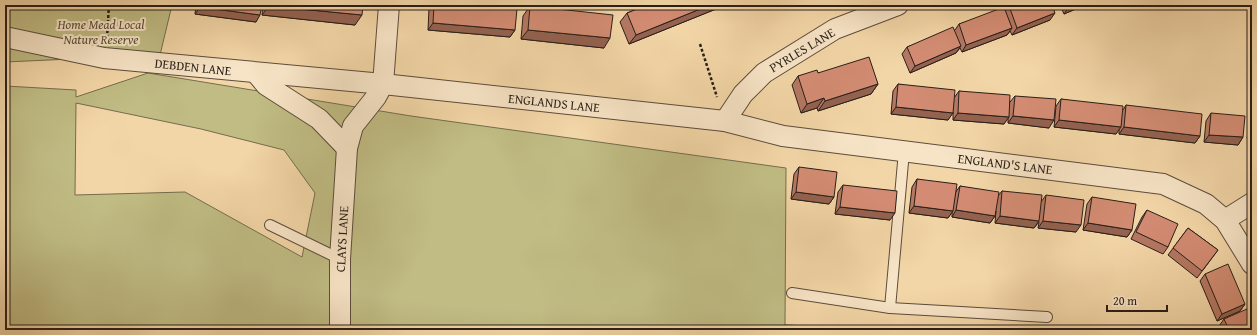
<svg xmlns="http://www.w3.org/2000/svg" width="1257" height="335" font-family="'Gentium Book Plus',serif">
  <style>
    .green { fill: #c0bc84; stroke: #746d4e; fill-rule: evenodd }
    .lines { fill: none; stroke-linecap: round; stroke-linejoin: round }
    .lane-casing { stroke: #5c4c3c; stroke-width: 12 }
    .street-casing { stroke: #5c4c3c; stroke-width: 22 }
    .path { stroke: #291e18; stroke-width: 2.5; stroke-dasharray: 3 2; stroke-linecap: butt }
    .lane { stroke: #f7e4c6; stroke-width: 10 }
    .street { stroke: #f7e4c6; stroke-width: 20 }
    .wall { fill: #b57863; stroke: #291e18 }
    .shaded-wall { fill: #946250; stroke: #291e18 }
    .building { fill: #d38c73; stroke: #291e18 }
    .labels { text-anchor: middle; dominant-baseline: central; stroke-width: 4; stroke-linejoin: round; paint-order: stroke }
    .park-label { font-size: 13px; font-style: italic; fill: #564d38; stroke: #f7e4c6 }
    .street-label { font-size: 13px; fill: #291e18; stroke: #f7e4c6 }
  </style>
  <rect width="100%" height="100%" fill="#f3d6a7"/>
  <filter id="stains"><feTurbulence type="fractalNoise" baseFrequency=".005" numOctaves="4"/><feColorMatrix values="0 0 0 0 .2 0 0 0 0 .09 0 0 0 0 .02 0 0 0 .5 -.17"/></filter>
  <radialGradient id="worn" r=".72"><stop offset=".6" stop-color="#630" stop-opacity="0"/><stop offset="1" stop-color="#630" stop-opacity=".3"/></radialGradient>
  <g class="green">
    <polygon points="5,5 172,5 160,55 5,62"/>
    <path d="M148 73 411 116 786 168 785 325 913 330H5V86L76 90V97ZM76 103 201 129 284 150 315 193 302 257 185 192 75 195Z"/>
  </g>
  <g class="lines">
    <g class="lane-casing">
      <g id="lane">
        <polyline points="270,225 340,259"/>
        <polyline points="792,293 890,308 1047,317"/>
        <polyline points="890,308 904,151"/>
      </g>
    </g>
    <g class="street-casing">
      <g id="street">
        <polyline points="5,37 104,58 383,84 725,121 783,136 1163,184 1206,204 1225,220 1252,264"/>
        <polyline points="256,73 266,85 319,119 347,148"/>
        <polyline points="725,121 743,94 764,73 835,29 898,5"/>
        <polyline points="1225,220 1252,203"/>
        <polyline points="340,330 340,259 347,148 353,126 376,97 383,84 389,5"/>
      </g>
    </g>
    <g class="path">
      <polyline points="107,38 109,5"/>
      <polyline points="700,44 717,97"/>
    </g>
    <use href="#lane" class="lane"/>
    <use href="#street" class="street"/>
  </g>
  <g class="wall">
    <polygon points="196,5 262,5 256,22 195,14"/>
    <polygon points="263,5 363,5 355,25 262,15"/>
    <polygon points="432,5 476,5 515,30 510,37 428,30 429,8"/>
    <polygon points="647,5 726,5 629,44 620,22 627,13"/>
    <polygon points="1060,5 1085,5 1064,14"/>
    <polygon points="530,6 604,48 521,39 523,16"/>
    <polygon points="1009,6 1050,20 1012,35 1010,31 1007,35 962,52 960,48 956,53 910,73 902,54 907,47 955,30 959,24 1005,11"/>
    <polygon points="818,73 878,84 871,94 818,111 817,108 801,113 792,85 798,76"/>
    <polygon points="898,84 954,98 959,91 1010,102 1015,96 1049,128 1008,123 1008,117 1004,124 953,120 953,112 948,120 891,114 893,91"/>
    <polygon points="1061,99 1123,110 1126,105 1200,136 1195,143 1119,134 1119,129 1116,134 1054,127 1056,106"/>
    <polygon points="1211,113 1243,137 1238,145 1204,142 1206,121"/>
    <polygon points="1252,130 1252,158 1247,137"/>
    <polygon points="799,167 834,197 829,204 791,199 794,174"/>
    <polygon points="917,179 955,193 960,186 998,196 1002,191 1041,202 1046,195 1076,232 1038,228 1039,222 1034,228 995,223 996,211 995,216 990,223 952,217 952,212 948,218 909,213 912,187"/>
    <polygon points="843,185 890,220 835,214 838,192"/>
    <polygon points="1092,197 1132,230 1127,237 1083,230 1087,204"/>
    <polygon points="1147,210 1168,247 1163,254 1131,239 1142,217"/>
    <polygon points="1188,228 1218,250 1197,278 1168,255"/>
    <polygon points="1205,274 1245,304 1240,311 1217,321 1200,281"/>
    <polygon points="1224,319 1252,330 1221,330 1219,326"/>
  </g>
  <g class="shaded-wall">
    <polygon points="710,5 726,5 629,44 636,35"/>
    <polygon points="1073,5 1085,5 1064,14 1069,7"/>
    <polygon points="269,6 362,15 355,25 262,15"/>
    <polygon points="200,7 260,15 256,22 195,14"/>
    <polygon points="1055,13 1050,20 1012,35 1017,28"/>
    <polygon points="433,23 515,30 510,37 428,30"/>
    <polygon points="1012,28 1007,35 962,52 966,45"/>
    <polygon points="528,30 610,38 604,48 521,39"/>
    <polygon points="961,46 956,53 910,73 915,66"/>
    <polygon points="878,84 871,94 818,111 825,101"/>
    <polygon points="824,98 817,108 801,113 807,104"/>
    <polygon points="896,107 953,113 948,120 891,114"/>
    <polygon points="958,113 1009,117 1004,124 953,120"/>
    <polygon points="1013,116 1054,120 1049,128 1008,123"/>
    <polygon points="1059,120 1121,127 1116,134 1054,127"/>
    <polygon points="1124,127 1200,136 1195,143 1119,134"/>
    <polygon points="1209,135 1243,137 1238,145 1204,142"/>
    <polygon points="796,192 834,197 829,204 791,199"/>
    <polygon points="914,206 953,211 948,218 909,213"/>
    <polygon points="840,207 895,213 890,220 835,214"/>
    <polygon points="956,210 995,216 990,223 952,217"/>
    <polygon points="1000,216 1039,221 1034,228 995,223"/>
    <polygon points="1043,221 1081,225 1076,232 1038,228"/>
    <polygon points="1088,223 1132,230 1127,237 1083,230"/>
    <polygon points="1245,304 1240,311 1217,321 1222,314"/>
  </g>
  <g class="building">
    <polygon points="200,5 262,5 260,15 200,7"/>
    <polygon points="269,5 363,5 362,15 269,6"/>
    <polygon points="434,5 476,5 517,9 515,30 433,23"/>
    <polygon points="647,5 710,5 636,35 627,13"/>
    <polygon points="1012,5 1052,5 1055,13 1017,28 1009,6"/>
    <polygon points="530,6 613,15 610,38 528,30"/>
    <polygon points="1004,7 1012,28 966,45 959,24"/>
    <polygon points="953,27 961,46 915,66 907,47"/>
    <polygon points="869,57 878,84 825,101 824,98 807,104 798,76 817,70 818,73"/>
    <polygon points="898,84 955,90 953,113 896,107"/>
    <polygon points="959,91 1010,95 1009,117 958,113"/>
    <polygon points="1015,96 1056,99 1054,120 1013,116"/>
    <polygon points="1061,99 1123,106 1121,127 1059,120"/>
    <polygon points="1126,105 1202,114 1200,136 1124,127"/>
    <polygon points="1211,113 1245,116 1243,137 1209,135"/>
    <polygon points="799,167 837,172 834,197 796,192"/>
    <polygon points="917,179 957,184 953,211 914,206"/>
    <polygon points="843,185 897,191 895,213 840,207"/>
    <polygon points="960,186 999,192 995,216 956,210"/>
    <polygon points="1002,191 1042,195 1039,221 1000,216"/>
    <polygon points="1046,195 1084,200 1081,225 1043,221"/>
    <polygon points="1092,197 1136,204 1132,230 1088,223"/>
    <polygon points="1147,210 1178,224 1168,247 1136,232"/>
    <polygon points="1188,228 1218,250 1202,271 1173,248"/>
    <polygon points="1228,264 1245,304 1222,314 1205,274"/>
    <polygon points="1247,309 1252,321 1252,330 1229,330 1224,319"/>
  </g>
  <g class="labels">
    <g class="park-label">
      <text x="101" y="24">Home Mead Local<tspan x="101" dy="15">Nature Reserve</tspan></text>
    </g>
    <g class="street-label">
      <text transform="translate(802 50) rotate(-31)">PYRLES LANE</text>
      <text transform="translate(193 67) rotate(6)">DEBDEN LANE</text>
      <text transform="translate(554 103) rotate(6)">ENGLANDS LANE</text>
      <text transform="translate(1005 164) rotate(7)">ENGLAND'S LANE</text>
      <text transform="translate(342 239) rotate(-87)">CLAYS LANE</text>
    </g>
  </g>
  <rect width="1257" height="335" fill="none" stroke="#f3d6a7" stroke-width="20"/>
  <rect x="6" y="6" width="1245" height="323" fill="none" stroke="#291e18" stroke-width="2"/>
  <rect x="10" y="10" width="1237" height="315" fill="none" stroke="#291e18"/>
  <path d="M1107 305v6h60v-6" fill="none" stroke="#291e18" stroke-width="2"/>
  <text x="1113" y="305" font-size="12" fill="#291e18" stroke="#f7e4c6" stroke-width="3" paint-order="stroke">20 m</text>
  <rect width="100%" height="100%" filter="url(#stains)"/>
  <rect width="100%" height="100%" fill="url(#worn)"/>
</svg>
